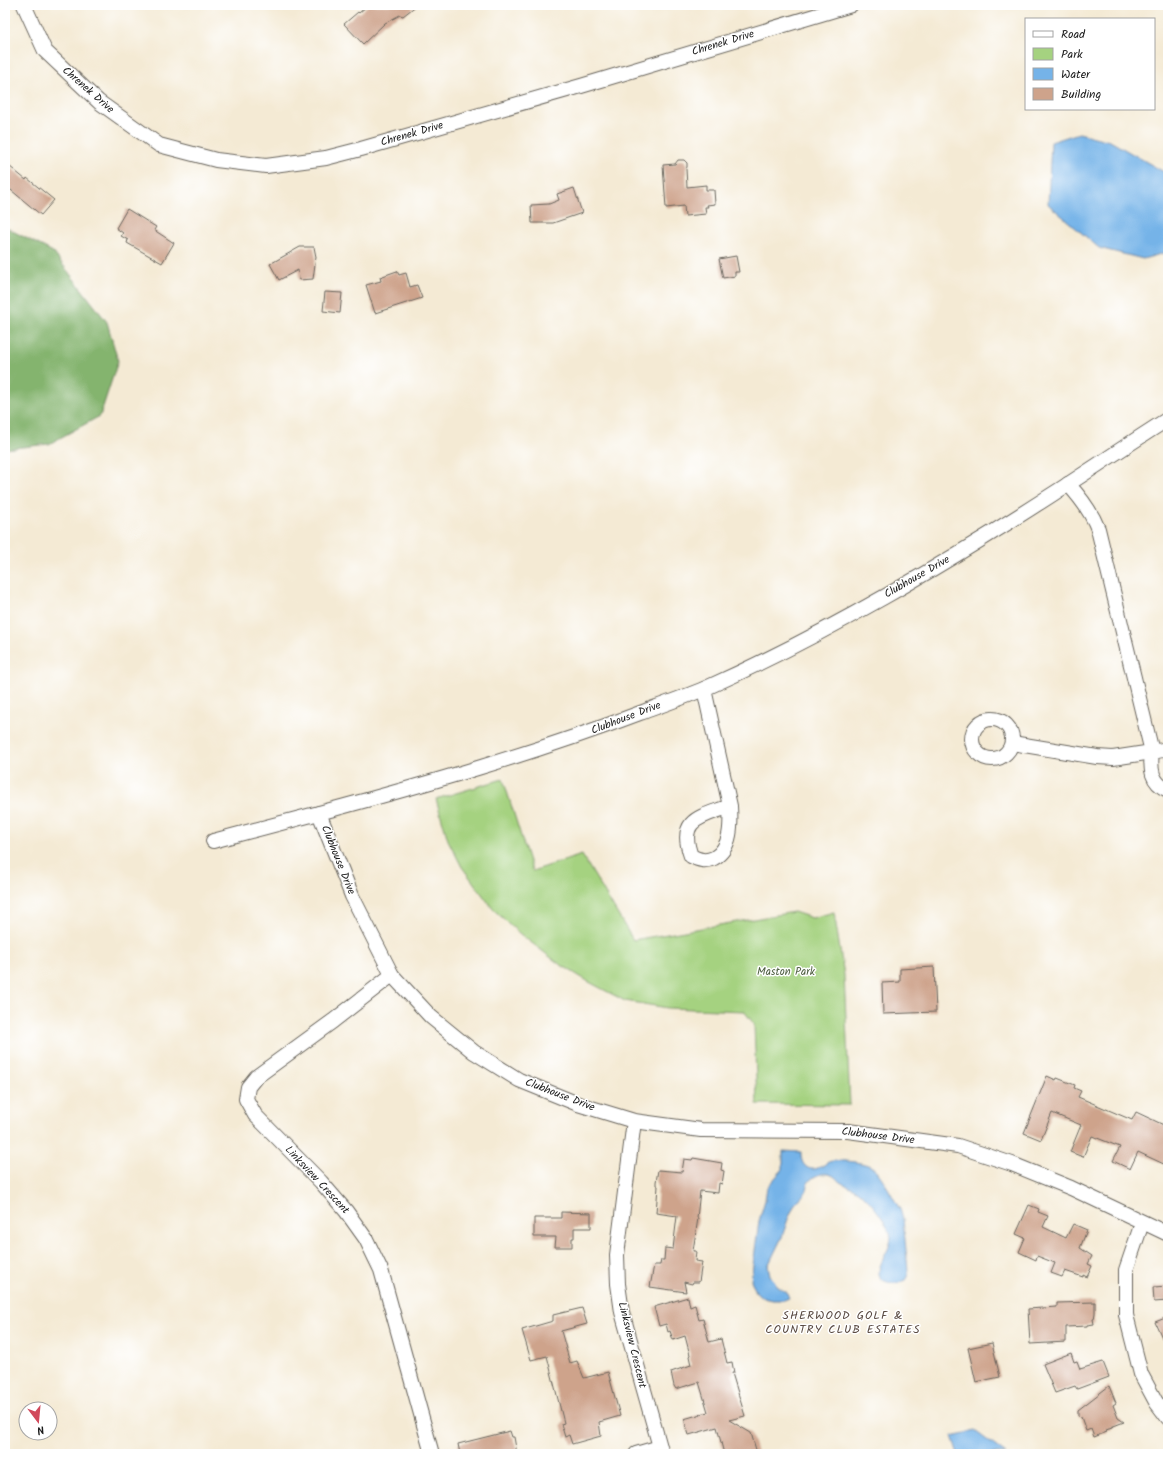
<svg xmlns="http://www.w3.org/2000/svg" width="1173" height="1459" font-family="Kalam,sans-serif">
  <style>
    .green { fill: #a5d280; stroke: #60774e }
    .forest { fill: #84b46e; stroke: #506845 }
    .water { fill: #75b3e8; stroke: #486882 }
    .building { fill: #cea38b }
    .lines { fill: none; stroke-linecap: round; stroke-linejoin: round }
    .minor-casing { stroke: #68645c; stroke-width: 16 }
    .minor { stroke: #fff; stroke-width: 14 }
    .labels { text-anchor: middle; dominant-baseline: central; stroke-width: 3; stroke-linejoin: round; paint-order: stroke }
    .street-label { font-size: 11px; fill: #1c1c1c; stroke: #fff }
    .park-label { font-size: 11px; fill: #4c5c3f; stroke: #fff }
    .neighbourhood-label { font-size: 12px; letter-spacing: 1px; fill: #5a4b43; stroke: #fff }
  </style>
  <rect width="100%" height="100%" fill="#fff"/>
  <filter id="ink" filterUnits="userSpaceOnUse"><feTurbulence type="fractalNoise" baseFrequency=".025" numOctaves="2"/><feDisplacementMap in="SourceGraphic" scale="8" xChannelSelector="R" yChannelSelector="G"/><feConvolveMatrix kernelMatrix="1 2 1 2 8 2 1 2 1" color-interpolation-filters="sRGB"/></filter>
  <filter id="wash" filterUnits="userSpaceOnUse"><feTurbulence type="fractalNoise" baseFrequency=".012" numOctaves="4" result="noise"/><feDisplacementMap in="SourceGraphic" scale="16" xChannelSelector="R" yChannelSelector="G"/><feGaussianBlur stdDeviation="0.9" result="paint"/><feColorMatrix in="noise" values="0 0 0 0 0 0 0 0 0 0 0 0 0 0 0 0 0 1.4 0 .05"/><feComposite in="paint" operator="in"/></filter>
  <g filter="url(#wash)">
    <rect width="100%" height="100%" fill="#f4ead4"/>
    <polygon class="green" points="503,779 532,871 582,855 633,940 794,912 812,918 834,912 844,975 850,1105 757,1104 754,1024 744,1011 668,1008 625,1001 589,982 558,963 520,934 493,909 462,867 448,840 436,799"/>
    <polygon class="forest" points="5,227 53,252 107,322 118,361 100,416 49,444 5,449"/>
    <g class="water">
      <polygon points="1079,133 1110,141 1164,172 1168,176 1168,252 1143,259 1099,248 1048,204 1051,142"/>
      <path d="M783 1151 801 1152C800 1165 809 1174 822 1166 826 1164 828 1161 833 1161 843 1160 864 1162 872 1167 881 1172 895 1202 901 1211L903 1219 908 1271C908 1274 907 1278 905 1280 900 1285 884 1284 880 1277 874 1264 897 1246 889 1231 882 1215 867 1195 851 1187 848 1185 844 1185 840 1182 837 1180 839 1181 836 1178 830 1172 820 1173 814 1177 808 1181 806 1186 806 1192L795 1204 788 1219 782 1237 768 1266 770 1275 777 1286 787 1293 789 1298 784 1300H772L763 1298 756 1292 751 1280 759 1221 765 1200 767 1187 783 1169Z"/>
      <polygon points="975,1431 1006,1454 958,1454 952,1436"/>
    </g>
    <g id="blocks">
      <g class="building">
        <polygon points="368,5 417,5 403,16 400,15 385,23 363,44 344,24 358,12 359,13"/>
        <polygon points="678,160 684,160 687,163 687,167 686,169 687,187 706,185 706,190 714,190 715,204 707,205 708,207 705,207 706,214 685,216 684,206 666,208 663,165 675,164"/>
        <polygon points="9,166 26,180 27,178 54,200 41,215 5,185 5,171"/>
        <polygon points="574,188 582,213 553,223 532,223 531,205 549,204 559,200 557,194"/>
        <polygon points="127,209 156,227 154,230 174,243 162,263 127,243 128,240 121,236 123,233 116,228"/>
        <polygon points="300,247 314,247 316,257 313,279 299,280 298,270 279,280 270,264"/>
        <polygon points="736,256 739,272 735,272 735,276 723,278 719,259"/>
        <polygon points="397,271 399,275 406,273 410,287 417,285 422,298 375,313 366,285 381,281 380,277"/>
        <polygon points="325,292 342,293 340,313 323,311"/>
        <polygon points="934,967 936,1012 883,1014 882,983 900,982 900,969"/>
        <polygon points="1047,1076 1056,1080 1057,1078 1075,1085 1074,1088 1081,1091 1078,1097 1132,1120 1136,1112 1168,1127 1168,1166 1138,1152 1130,1169 1113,1161 1120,1147 1092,1136 1083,1157 1070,1152 1081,1125 1052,1113 1041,1140 1024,1133"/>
        <polygon points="693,1158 722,1163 721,1170 724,1171 722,1184 719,1183 718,1193 700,1191 697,1218 698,1218 693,1251 696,1251 695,1261 702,1262 699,1282 693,1282 692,1284 684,1282 686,1292 650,1287 654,1265 660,1265 661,1260 664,1260 665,1248 673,1249 677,1216 656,1213 658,1186 656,1185 656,1182 658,1170 682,1172 684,1159 692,1160"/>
        <polygon points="1029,1205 1039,1209 1038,1212 1048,1216 1043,1227 1066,1238 1073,1224 1087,1230 1080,1248 1092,1256 1088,1264 1092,1266 1087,1277 1083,1275 1083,1277 1065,1271 1062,1277 1051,1273 1055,1263 1037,1256 1036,1260 1019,1252 1025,1238 1016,1234"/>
        <polygon points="561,1212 591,1213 591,1228 574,1228 574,1238 572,1238 572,1247 555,1247 556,1237 534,1237 534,1218 561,1218"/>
        <polygon points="1168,1286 1168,1301 1154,1302 1153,1287"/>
        <polygon points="688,1297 690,1307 695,1305 699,1320 703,1319 709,1342 721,1339 727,1363 732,1362 734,1373 732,1373 745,1416 729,1420 751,1433 757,1453 752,1454 724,1454 717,1427 689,1435 684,1419 708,1412 699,1382 676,1389 674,1386 671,1372 691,1365 689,1356 690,1355 685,1336 673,1340 670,1331 668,1332 666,1324 659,1326 654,1307"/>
        <polygon points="1095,1302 1095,1313 1094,1319 1093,1319 1094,1324 1087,1325 1087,1326 1066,1327 1066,1342 1030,1344 1028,1309 1057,1307 1057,1303"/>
        <polygon points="582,1308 587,1324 561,1331 570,1363 577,1361 584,1378 608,1372 620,1416 599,1422 601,1436 572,1444 569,1435 565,1437 561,1424 564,1423 562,1415 547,1356 531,1360 522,1330 553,1321 553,1315"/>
        <polygon points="1168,1317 1168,1351 1155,1322"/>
        <polygon points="992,1343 1000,1377 976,1382 968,1348"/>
        <polygon points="1071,1353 1074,1362 1077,1361 1080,1369 1103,1362 1109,1377 1077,1389 1075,1386 1055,1393 1043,1364"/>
        <polygon points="1109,1386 1116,1403 1113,1405 1118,1418 1124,1422 1111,1427 1112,1428 1106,1430 1107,1432 1094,1437 1091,1429 1086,1431 1081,1417 1078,1416 1078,1410"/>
        <polygon points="510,1431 512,1437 514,1437 517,1454 460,1454 458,1444"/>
      </g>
    </g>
  </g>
  <g filter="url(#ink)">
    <use href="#blocks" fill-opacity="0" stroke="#68645c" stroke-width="1"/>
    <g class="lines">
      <g class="minor-casing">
        <g id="minor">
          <polyline points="24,5 45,51 99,102 159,145 216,160 266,166 326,158 361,149 581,86 851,5"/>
          <path d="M1168 419C1130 443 1092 469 1053 494 943 565 827 634 706 688 685 697 662 705 640 713 535 753 427 784 319 813L352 896 392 975 431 1017 474 1052 519 1080 578 1104 634 1121 701 1130 848 1131 958 1146 1012 1164 1071 1188 1168 1234"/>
          <path d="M704 689 730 806C731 823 732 848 714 858 705 862 699 860 691 856 677 818 702 817 730 806"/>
          <circle cx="992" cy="739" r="20"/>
          <path d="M1012 743 1097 757 1113 758 1152 752 1098 529C1091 511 1081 498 1068 484"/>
          <path d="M1168 749 1152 752C1150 768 1151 783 1168 790"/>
          <polyline points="213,841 319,813"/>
          <polyline points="392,975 333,1021 256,1077 248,1087 246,1099 255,1115 321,1182 346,1211 366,1239 381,1270 432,1454"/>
          <polyline points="634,1121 617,1255 618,1284 622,1312 662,1454"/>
          <polyline points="1142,1223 1126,1270 1126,1315 1141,1374 1156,1402 1168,1418"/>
          <polyline points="636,1454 660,1447"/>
        </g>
      </g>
      <use href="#minor" class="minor"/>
    </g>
  </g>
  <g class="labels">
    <g class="street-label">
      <text transform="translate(723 43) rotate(-17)">Chrenek Drive</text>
      <text transform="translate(88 90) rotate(41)">Chrenek Drive</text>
      <text transform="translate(412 134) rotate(-16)">Chrenek Drive</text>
      <text transform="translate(917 577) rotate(-30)">Clubhouse Drive</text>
      <text transform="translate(626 718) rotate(-21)">Clubhouse Drive</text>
      <text transform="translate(338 860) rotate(68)">Clubhouse Drive</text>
      <text transform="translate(560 1095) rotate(21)">Clubhouse Drive</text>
      <text transform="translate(878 1136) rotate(7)">Clubhouse Drive</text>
      <text transform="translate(317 1180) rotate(47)">Linksview Crescent</text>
      <text transform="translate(632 1345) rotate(76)">Linksview Crescent</text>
    </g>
    <g class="park-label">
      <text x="786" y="972">Maston Park</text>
    </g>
    <g class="neighbourhood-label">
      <text x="843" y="1315">SHERWOOD GOLF &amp;<tspan x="843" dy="14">COUNTRY CLUB ESTATES</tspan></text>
    </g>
  </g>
  <rect width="1173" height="1459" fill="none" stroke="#fff" stroke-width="20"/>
  <rect x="1025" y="18" width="130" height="92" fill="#ffffff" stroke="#a4a4a4"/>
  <rect x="1033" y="31" width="20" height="6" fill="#ffffff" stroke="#a4a4a4"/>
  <text x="1061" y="38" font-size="12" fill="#1c1c1c">Road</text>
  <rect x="1033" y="48" width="20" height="12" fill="#a5d280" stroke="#a4a4a4"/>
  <text x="1061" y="58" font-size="12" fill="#1c1c1c">Park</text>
  <rect x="1033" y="68" width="20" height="12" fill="#75b3e8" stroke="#a4a4a4"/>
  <text x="1061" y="78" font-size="12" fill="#1c1c1c">Water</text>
  <rect x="1033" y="88" width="20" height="12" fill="#cea38b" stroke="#a4a4a4"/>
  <text x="1061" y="98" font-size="12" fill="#1c1c1c">Building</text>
  <g transform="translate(38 1421) rotate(164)"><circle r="19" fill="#ffffff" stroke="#a4a4a4"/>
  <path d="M0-3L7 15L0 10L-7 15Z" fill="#d1495b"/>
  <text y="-6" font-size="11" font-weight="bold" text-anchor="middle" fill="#1c1c1c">N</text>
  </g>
</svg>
